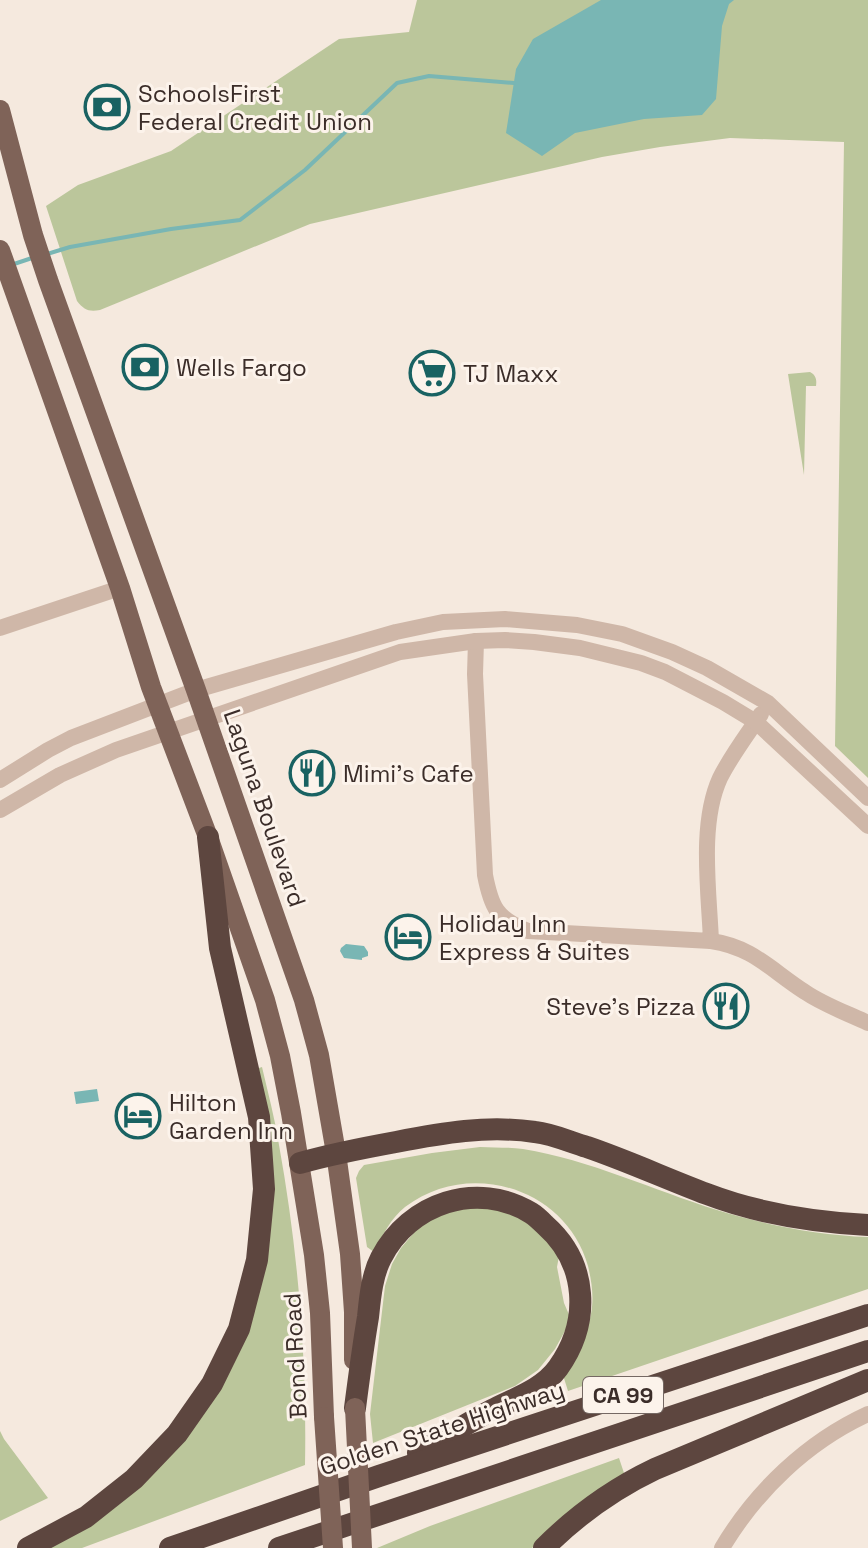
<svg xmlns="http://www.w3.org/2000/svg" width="868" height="1548" font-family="'Space Grotesk',sans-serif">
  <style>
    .green { fill: #bbc69b }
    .water { fill: #79b6b4 }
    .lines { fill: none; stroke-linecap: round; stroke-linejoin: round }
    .stream { stroke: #79b6b4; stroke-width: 4 }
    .minor { stroke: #cfb7a8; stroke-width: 16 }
    .major { stroke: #7f6358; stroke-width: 20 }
    .highway { stroke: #5d463f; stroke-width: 22 }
    .major-bridge { stroke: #7f6358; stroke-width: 20 }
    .labels { text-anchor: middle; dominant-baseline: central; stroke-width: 6; stroke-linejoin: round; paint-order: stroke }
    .shield { fill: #fcf3eb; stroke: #756863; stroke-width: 2 }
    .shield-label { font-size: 22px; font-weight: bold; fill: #3b2d29 }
    .poi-label { font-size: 24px; fill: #3b2d29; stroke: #fcf3eb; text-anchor: start }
    .street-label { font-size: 24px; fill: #3b2d29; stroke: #fcf3eb }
  </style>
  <rect width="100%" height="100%" fill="#f5e9de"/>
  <g class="green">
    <path d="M417 0H868V778L835 746 844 142 730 138 660 147 602 157 310 224 100 310C89 312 84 310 77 301L46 206 78 185 171 151 339 39 409 32Z"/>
    <path d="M810 372C816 375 817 380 816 386H806L804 475 788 374Z"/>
    <path d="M262 1067C268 1093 275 1119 279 1145 298 1250 307 1359 305 1465L82 1548H50L180 1443 264 1274 256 1069Z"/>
    <path d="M480 1147C494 1148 509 1147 523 1149 590 1160 653 1190 717 1210 766 1225 817 1235 868 1237V1289L568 1391 563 1375C574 1355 587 1337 591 1314 594 1298 592 1283 588 1266 566 1188 469 1158 405 1207 391 1218 382 1236 374 1252L367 1247 356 1178 359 1171 364 1165 432 1153Z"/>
    <polygon points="493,1206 534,1224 559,1256 557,1267 564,1303 570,1317 566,1329 555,1349 538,1370 515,1386 373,1443 370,1414 385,1286 392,1264 401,1248 417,1229 433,1217 452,1209"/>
    <polygon points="0,1431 4,1439 48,1498 0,1521"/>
    <polygon points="619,1458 625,1476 569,1514 532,1548 377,1548 430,1526"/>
  </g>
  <g class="water">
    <polygon points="601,0 734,0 729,4 722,26 716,99 702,115 644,119 575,133 542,156 506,133 516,69 533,39"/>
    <polygon points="346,944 364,946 368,952 368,956 362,958 362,960 344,958 340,951 341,948"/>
    <polygon points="97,1089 99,1101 76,1104 74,1092"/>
  </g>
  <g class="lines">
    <g class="stream">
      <polyline points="44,255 70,247 171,229 240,220 305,170 397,83 429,76 514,83"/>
      <polyline points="14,264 32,258"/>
    </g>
    <g class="minor">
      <polyline points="0,628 120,588"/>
      <path d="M476 641 475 674 485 875C491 906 496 919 528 931L711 941C709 891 699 824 720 778 731 756 747 735 761 714"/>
      <polyline points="0,780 48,750 71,738 196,690 396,632 443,622 505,619 577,625 622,634 672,652 707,668 768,703 868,798"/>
      <polyline points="0,810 60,775 116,750 400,652 476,641 505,640 534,642 580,648 641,663 665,672 723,702 756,722 868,826"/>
      <path d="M711 941C753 947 772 971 805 992 824 1005 847 1013 868 1023"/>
      <path d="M722 1548C756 1491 807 1442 868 1414"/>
    </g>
    <g class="major">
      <polyline points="0,110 33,235 48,280 196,690 304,1000 319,1055 336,1153 350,1254 354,1312 354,1360"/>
      <polyline points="0,250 120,588 151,687 208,837 265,1000 280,1056 291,1113 314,1255 320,1313 324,1417"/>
    </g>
    <g class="highway">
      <path d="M300 1163C332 1154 363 1148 396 1142 442 1133 487 1125 535 1132 553 1134 570 1142 587 1147 628 1161 667 1179 707 1194 759 1214 813 1222 868 1225"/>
      <path d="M355 1408C359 1377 363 1347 368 1317 370 1298 372 1275 381 1258 409 1203 477 1180 531 1213 536 1216 541 1221 545 1225 588 1263 591 1322 558 1368 542 1390 515 1398 492 1410 467 1423 443 1439 418 1453"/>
      <polyline points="28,1548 86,1517 134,1479 177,1434 212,1384 239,1329 257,1260 264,1189 259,1117 220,948 208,837"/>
      <polyline points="170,1548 379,1476 868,1315"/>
      <polyline points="279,1548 868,1351"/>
      <path d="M544 1548C577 1515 613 1489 655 1469L868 1380"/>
    </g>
    <g class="major-bridge">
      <polyline points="355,1408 362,1548"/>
      <polyline points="324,1417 333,1548"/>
    </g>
  </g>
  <defs>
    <g id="bank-ring" transform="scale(2.3)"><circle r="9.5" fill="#fcf3eb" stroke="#196262" stroke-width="1.5"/><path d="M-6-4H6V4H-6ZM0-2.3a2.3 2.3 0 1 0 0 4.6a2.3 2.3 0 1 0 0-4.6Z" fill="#196262"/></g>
    <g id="supermarket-ring" transform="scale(2.3)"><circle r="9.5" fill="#fcf3eb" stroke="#196262" stroke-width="1.5"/><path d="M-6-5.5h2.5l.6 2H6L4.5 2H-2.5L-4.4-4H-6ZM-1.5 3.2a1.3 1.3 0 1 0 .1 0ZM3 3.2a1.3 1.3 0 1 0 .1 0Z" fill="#196262"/></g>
    <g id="restaurant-ring" transform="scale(2.3)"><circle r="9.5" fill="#fcf3eb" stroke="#196262" stroke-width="1.5"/><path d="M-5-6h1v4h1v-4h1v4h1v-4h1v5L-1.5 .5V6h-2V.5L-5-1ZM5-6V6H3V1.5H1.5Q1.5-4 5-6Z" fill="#196262"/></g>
    <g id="hotel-ring" transform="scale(2.3)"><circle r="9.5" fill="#fcf3eb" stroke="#196262" stroke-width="1.5"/><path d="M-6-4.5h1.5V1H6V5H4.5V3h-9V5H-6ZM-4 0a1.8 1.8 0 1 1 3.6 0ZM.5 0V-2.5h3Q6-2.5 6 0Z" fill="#196262"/></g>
  </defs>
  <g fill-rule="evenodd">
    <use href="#bank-ring" x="107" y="107"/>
    <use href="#bank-ring" x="145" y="367"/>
    <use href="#supermarket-ring" x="432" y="373"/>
    <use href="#restaurant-ring" x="312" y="773"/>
    <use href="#hotel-ring" x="408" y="937"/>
    <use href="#restaurant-ring" x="726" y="1006"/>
    <use href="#hotel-ring" x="138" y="1116"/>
  </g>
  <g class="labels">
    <rect class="shield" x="583" y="1377" width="80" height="36" rx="6"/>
    <g class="shield-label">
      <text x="623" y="1395">CA 99</text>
    </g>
    <g class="poi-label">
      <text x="138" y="93">SchoolsFirst<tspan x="138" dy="28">Federal Credit Union</tspan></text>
      <text x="176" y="367">Wells Fargo</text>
      <text x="463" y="373">TJ Maxx</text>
      <text x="343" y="773">Mimi's Cafe</text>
      <text x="439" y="923">Holiday Inn<tspan x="439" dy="28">Express &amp; Suites</tspan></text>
      <text x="695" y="1006" text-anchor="end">Steve's Pizza</text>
      <text x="169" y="1102">Hilton<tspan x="169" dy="28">Garden Inn</tspan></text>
    </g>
    <g class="street-label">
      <text transform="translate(265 808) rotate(71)">Laguna Boulevard</text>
      <text transform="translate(295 1356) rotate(-93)">Bond Road</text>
      <text transform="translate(442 1428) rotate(-18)">Golden State Highway</text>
    </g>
  </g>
</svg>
